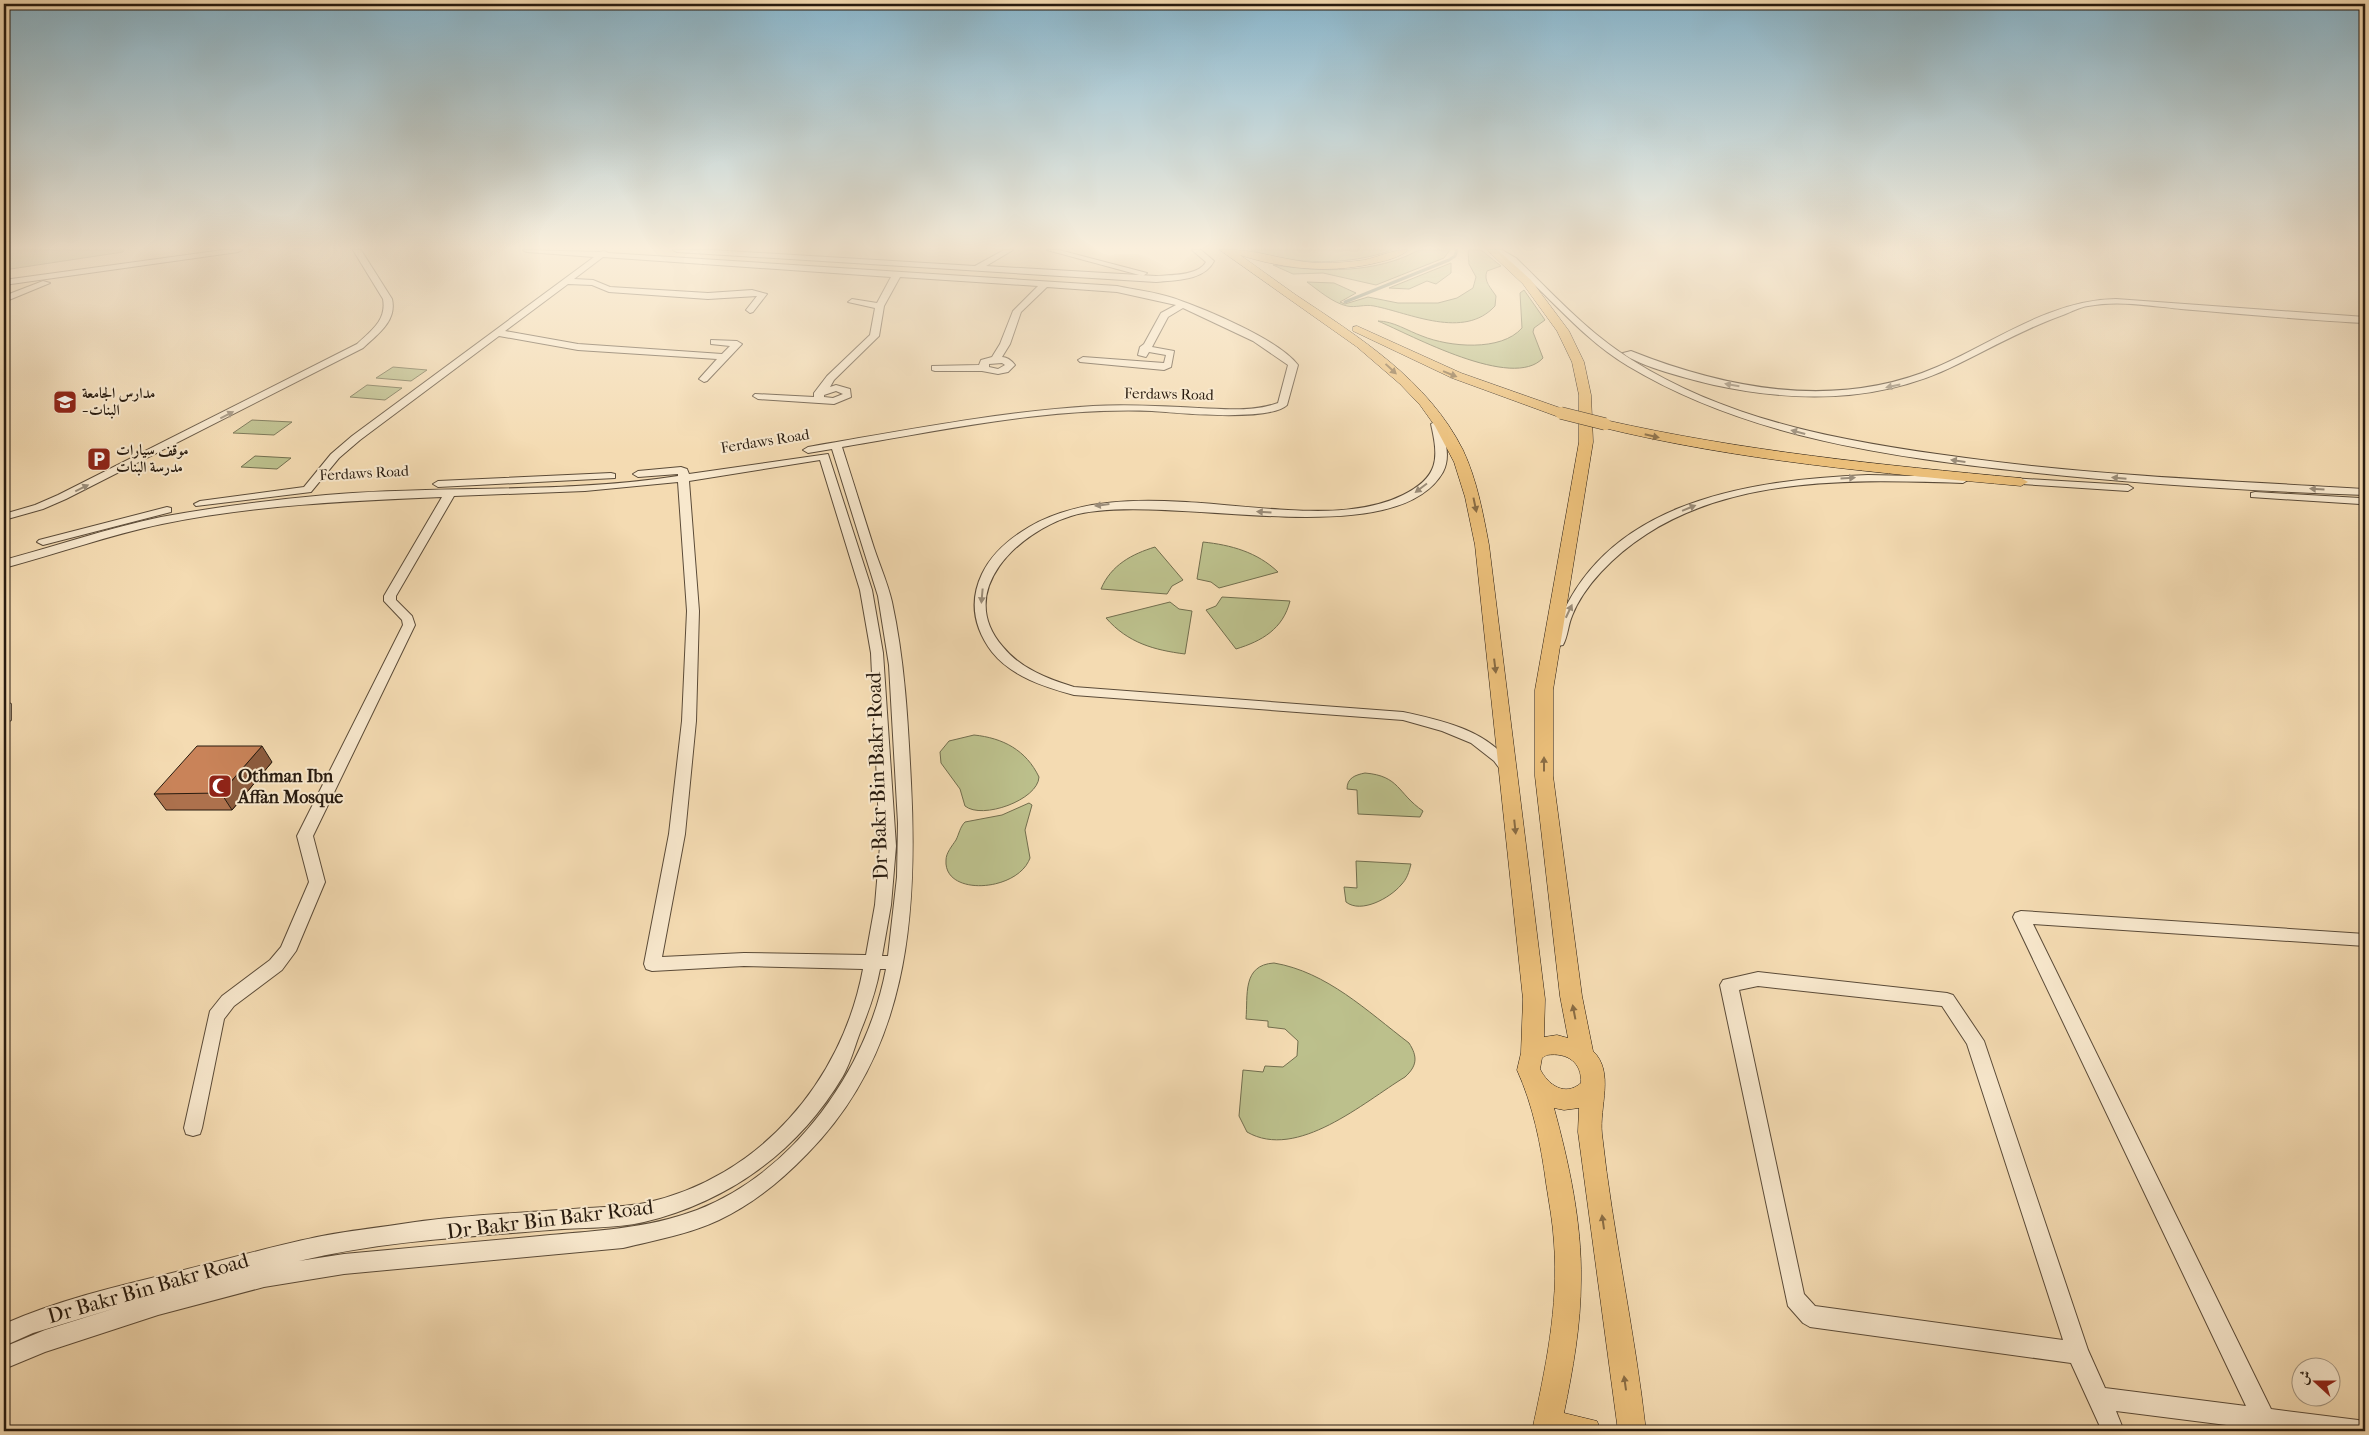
<svg xmlns="http://www.w3.org/2000/svg" width="2369" height="1435" font-family="'IM FELL French Canon',Amiri,serif">
  <style>
    .green { fill: #bcc08c; stroke: #726e4e }
    .lines { fill: none; stroke-linecap: round; stroke-linejoin: round }
    .stream { stroke: #6e7b6b; stroke-width: 3 }
    .minor-casing { stroke: #5b4b38; stroke-width: 2 }
    .major-casing { stroke: #281b0f; stroke-width: 1 }
    .minor { fill: #f8e8cd; fill-rule: evenodd }
    .major { fill: #eabe79; fill-rule: evenodd }
    .major-bridge-casing { stroke: #281b0f; stroke-width: 13; stroke-linecap: butt }
    .major-bridge { stroke: #eabe79; stroke-width: 12 }
    .wall { fill: #ad714d; stroke: #281b0f }
    .shaded-wall { fill: #8d5c3e; stroke: #281b0f }
    .building { fill: #c98359; stroke: #281b0f }
    .oneway { fill: #896c44 }
    .oneway2 { fill: #9a8c78 }
    .labels { text-anchor: middle; dominant-baseline: central; stroke-width: 4; stroke-linejoin: round; paint-order: stroke }
    .far-poi-label { font-size: 15px; font-weight: bold; fill: #281b0f; stroke: #f8e8cd; text-anchor: start }
    .far-street-label { font-size: 15px; fill: #281b0f; stroke: #f8e8cd }
    .poi-label { font-size: 18px; font-weight: bold; fill: #281b0f; stroke: #f8e8cd; text-anchor: start }
    .near-street-label { font-size: 21px; fill: #281b0f; stroke: #f8e8cd }
  </style>
  <rect width="100%" height="100%" fill="#f4dbb2"/>
  <filter id="stains"><feTurbulence type="fractalNoise" baseFrequency=".004" numOctaves="4"/><feColorMatrix values="0 0 0 0 .2 0 0 0 0 .09 0 0 0 0 .02 0 0 0 .5 -.17"/></filter>
  <radialGradient id="worn" r=".72"><stop offset=".6" stop-color="#630" stop-opacity="0"/><stop offset="1" stop-color="#630" stop-opacity=".3"/></radialGradient>
  <g class="green">
    <polygon points="4,250 124,250 123,252 4,270"/>
    <path d="M1251 250H1392C1348 266 1295 265 1251 250Z"/>
    <path d="M1419 250H1450L1444 258 1376 285 1323 273 1293 274 1273 265C1322 272 1375 274 1419 250Z"/>
    <path d="M1468 250H1481L1501 266 1487 271C1483 281 1491 288 1496 296L1495 306C1464 340 1410 313 1374 306 1365 304 1355 308 1347 306 1333 303 1318 290 1307 282L1334 283 1356 293 1340 302 1345 304 1368 297 1398 303H1438L1457 298 1473 288 1476 277 1469 264Z"/>
    <polygon points="1451,263 1451,273 1436,284 1427,281 1409,289 1389,288"/>
    <path d="M1524 290 1545 320 1534 328 1533 332 1543 358C1513 391 1411 335 1378 321 1393 321 1408 331 1422 336 1449 347 1501 352 1522 328L1520 293Z"/>
    <polygon points="393,367 427,370 411,381 376,378"/>
    <polygon points="367,385 402,388 385,400 350,397"/>
    <polygon points="252,420 292,422 274,435 233,433"/>
    <polygon points="255,456 291,458 277,469 241,467"/>
    <path d="M1203 542C1231 545 1257 552 1278 572L1219 588 1211 582 1197 579Z"/>
    <path d="M1155 547 1183 580 1172 586 1167 594 1101 589C1111 565 1132 554 1155 547Z"/>
    <path d="M1222 597 1290 601C1283 629 1262 641 1236 649L1206 610 1216 606Z"/>
    <path d="M1170 602 1179 609 1192 611 1185 654C1154 650 1128 643 1106 618Z"/>
    <path d="M974 735C1003 738 1026 750 1039 777 1038 800 982 820 965 806L960 789 941 763 940 752 949 741Z"/>
    <path d="M1365 773C1400 776 1397 793 1423 811L1420 817 1358 814 1357 790 1347 789C1347 778 1355 775 1365 773Z"/>
    <path d="M1029 803 1032 805 1025 830 1030 858C1018 892 943 897 946 860 946 853 952 846 956 840 959 834 960 827 965 822L1002 815Z"/>
    <path d="M1356 861 1411 864C1409 872 1407 879 1401 885 1390 898 1361 914 1346 902L1344 887 1357 888Z"/>
    <path d="M1274 963C1327 972 1367 1011 1409 1043 1418 1057 1417 1066 1405 1077 1364 1102 1297 1161 1247 1132L1239 1116 1243 1070 1263 1072 1265 1066 1283 1067 1297 1056 1298 1041 1285 1029 1268 1027V1021L1246 1019C1248 995 1242 965 1274 963Z"/>
  </g>
  <g class="lines">
    <polyline class="stream" points="1345,302 1449,260 1455,256 1457,250"/>
    <g class="minor-casing">
      <g id="minor">
        <polygon points="223,250 242,250 238,252 4,285 4,280"/>
        <path d="M353 250H361L392 299C397 321 378 334 363 348L66 499 43 509 4 520V514L35 505 58 495 357 344C371 331 387 320 383 299Z"/>
        <path d="M523 250 600 252 604 251 608 253 1117 286C1136 290 1155 292 1173 298 1205 309 1278 339 1298 365L1287 405C1269 422 1178 413 1152 411 1048 407 944 430 842 447 853 481 863 514 874 548 880 566 888 584 892 602 905 662 908 723 911 783 918 919 907 1053 807 1154 782 1180 753 1204 719 1220 689 1234 656 1240 623 1248L344 1274 264 1287 158 1315 45 1352 4 1369V1347L45 1330 119 1307 33 1333 4 1346V1324C58 1300 118 1286 176 1272 224 1260 273 1246 322 1236 353 1230 384 1227 415 1222 471 1214 529 1213 585 1208 605 1207 626 1207 645 1203 759 1178 842 1082 863 969L744 966 652 971 646 969 644 964 669 834 682 721 687 611 678 482 585 491 454 496 396 596V600L412 616 415 625 313 836 325 882 296 951 282 970 234 1006 224 1019 202 1128 200 1134 193 1136 186 1134 184 1128 210 1011 222 996 270 960 281 947 309 882 297 836 403 625 402 620 384 601V596L442 497C348 501 254 505 162 524 109 535 57 554 4 568V560C56 546 108 528 161 517 216 507 271 500 326 495 443 485 562 494 678 476V474L638 477 633 474 638 471 681 467 687 469 689 474 828 454 872 590 883 653 896 846 891 905 882 956H888L897 877 898 823 889 665 878 596 832 449 808 453 803 450 808 447C902 431 997 412 1093 406 1128 404 1163 406 1199 408 1224 409 1253 412 1278 403L1288 365 1253 341 1183 308 1168 317 1152 347 1174 351 1171 367 1164 370 1080 362 1078 360 1083 357 1164 363 1166 355 1149 352 1146 357 1138 355 1140 347 1144 344 1161 313 1176 305 1117 292 1047 287 1021 312 1010 344 1002 357C1007 357 1012 361 1015 365L1008 372 998 374 982 371H935L932 370V366L979 365 981 360 992 357 1000 344 1013 311 1038 286 900 277 884 306 879 336 834 380 830 387 836 385 850 389 851 397 834 404 758 399 753 396 755 394 814 397V393L827 376 870 335 875 308 848 302 852 299 877 303 891 277 603 257 574 279 593 280 610 287 708 293 752 290 767 294 753 312 750 313 746 310 757 296 708 299 609 292 592 285 568 284 505 331 578 344 722 354 730 346 711 344V340L737 341 742 344 707 381 704 382 699 379 717 359 578 350 499 336 360 440 339 458 311 492 196 506 194 504 200 501 304 487 331 454 352 436 594 257 527 252ZM1002 363 1005 365 998 369 989 367V364ZM836 391 843 394 833 398 824 397V395ZM820 460 860 590 871 653 880 846 875 905 866 955 744 953 662 957 685 834 696 721 699 611 689 481ZM880 969H886C867 1070 794 1172 697 1210 647 1229 593 1231 540 1236 475 1242 409 1248 344 1254L299 1261C381 1241 466 1237 550 1230 581 1227 615 1229 644 1222 728 1202 799 1151 843 1076 851 1062 855 1045 861 1030 869 1010 876 991 880 969Z"/>
        <path d="M673 250H712L975 266 1004 250H1013L986 266 1156 276C1170 275 1198 276 1206 262L1192 250H1201L1214 261C1204 281 1175 280 1156 282L677 252Z"/>
        <polygon points="1047,250 1059,250 1147,273 1143,276"/>
        <path d="M1493 250H1502L1516 258C1553 294 1588 333 1632 360 1732 423 1851 443 1966 458 2098 476 2232 481 2365 489V495C2253 491 2140 484 2028 472 1891 457 1748 438 1628 366 1583 339 1551 298 1512 264 1506 258 1499 255 1493 250Z"/>
        <polygon points="43,281 50,283 4,302 4,296"/>
        <path d="M2116 299 2365 317V323C2304 320 2242 314 2181 309 2151 306 2118 300 2088 306 2080 307 2071 312 2063 315 2026 328 1993 347 1958 364 1881 403 1797 403 1714 385 1693 380 1637 366 1623 353L1631 351C1729 390 1837 410 1937 367 1995 342 2050 300 2116 299Z"/>
        <path d="M1436 421 1441 424C1445 439 1451 457 1443 472 1394 558 1158 489 1071 516 1019 532 954 591 1003 647 1021 669 1048 679 1074 687L1403 712C1445 721 1491 731 1515 770L1513 773H1503L1494 761 1471 743 1442 731 1403 720 1074 695C1045 687 1012 677 992 652 974 628 969 601 982 574 992 553 1009 539 1029 527 1103 484 1206 506 1288 510 1325 512 1369 512 1403 495 1439 477 1439 459 1431 424Z"/>
        <polygon points="611,473 615,474 615,478 438,487 433,484 438,481"/>
        <path d="M1868 475 1963 477 1968 480 1963 483C1839 479 1693 474 1601 572 1589 585 1578 600 1572 616 1568 625 1568 636 1563 645L1558 646 1552 642C1593 503 1743 480 1868 475Z"/>
        <polygon points="2010,478 2128,485 2133,488 2128,491 2006,483 2005,481"/>
        <polygon points="2255,492 2360,498 2365,501 2360,504 2251,497 2251,493"/>
        <polygon points="167,507 171,508 171,512 43,545 37,542 39,540"/>
        <polygon points="4,700 11,704 11,720 4,725"/>
        <path d="M2021 911 2365 934V946L2033 924 2271 1409 2358 1420 2365 1423V1431H2258V1429L2116 1411 2124 1431H2102L2071 1363 1810 1327 1803 1323 1788 1306 1720 985 1723 980 1758 972 1947 993 1953 995 1984 1041 2088 1350 2105 1388 2246 1406 2013 917 2015 913ZM1758 986 1942 1006 1967 1044 2063 1340 1815 1306 1804 1294 1739 990Z"/>
      </g>
    </g>
    <g class="major-casing">
      <g id="major">
        <path d="M1220 250C1254 247 1287 263 1322 263 1336 263 1350 262 1364 260 1379 257 1393 249 1408 250 1402 256 1389 260 1380 262 1334 274 1286 270 1240 255 1259 268 1277 282 1296 295 1359 337 1428 380 1463 450 1477 480 1483 513 1489 545L1545 999 1544 1037 1557 1035 1568 1038 1560 996 1535 776V690L1579 442V395L1572 362 1557 331 1523 284 1487 250H1498L1531 280 1569 331 1584 362 1591 395 1593 442 1553 690V776L1582 996 1593 1051C1615 1072 1599 1107 1602 1134 1613 1234 1635 1332 1646 1431H1618L1578 1132 1579 1108 1564 1110 1554 1108C1569 1163 1582 1223 1581 1280 1581 1325 1573 1369 1564 1413L1597 1421 1601 1431H1532C1545 1370 1559 1307 1554 1243 1553 1223 1549 1203 1546 1183 1541 1145 1533 1105 1517 1070L1521 1053 1523 999 1475 545 1465 497 1454 462 1435 426 1420 405 1400 384 1357 347ZM1547 1055C1568 1052 1582 1063 1581 1083 1565 1097 1548 1085 1540 1069L1542 1058Z"/>
        <polygon points="1357,326 1461,373 1566,410 1567,413 1561,417 1556,416 1452,378 1353,331 1353,327"/>
        <path d="M1605 420C1742 451 1881 465 2021 478L2028 482 2021 486C1880 473 1738 461 1600 427L1599 424Z"/>
      </g>
    </g>
    <use href="#minor" class="minor"/>
    <use href="#major" class="major"/>
    <g class="major-bridge-casing">
      <polyline id="major-bridge" points="1561,413 1605,424"/>
    </g>
    <use href="#major-bridge" class="major-bridge"/>
  </g>
  <polygon class="wall" points="272,762 232,810 166,810 154,794"/>
  <polygon class="shaded-wall" points="262,746 272,762 232,810 221,793"/>
  <polygon class="building" points="197,746 262,746 221,793 154,794"/>
  <defs><path id="oneway-solid" d="M-6-.8H1V-3.2L6.5 0L1 3.2V.8H-6Z" transform="scale(1.25)"/></defs>
  <g class="oneway">
    <use href="#oneway-solid" transform="translate(1391 369) rotate(43)"/>
    <use href="#oneway-solid" transform="translate(1450 374) rotate(22)"/>
    <use href="#oneway-solid" transform="translate(1652 436) rotate(13)"/>
    <use href="#oneway-solid" transform="translate(1475 505) rotate(78)"/>
    <use href="#oneway-solid" transform="translate(1495 666) rotate(83)"/>
    <use href="#oneway-solid" transform="translate(1544 764) rotate(-90)"/>
    <use href="#oneway-solid" transform="translate(1515 827) rotate(84)"/>
    <use href="#oneway-solid" transform="translate(1574 1012) rotate(-101)"/>
    <use href="#oneway-solid" transform="translate(1603 1222) rotate(-98)"/>
    <use href="#oneway-solid" transform="translate(1625 1383) rotate(-98)"/>
  </g>
  <g class="oneway2">
    <use href="#oneway-solid" transform="translate(1732 385) rotate(-170)"/>
    <use href="#oneway-solid" transform="translate(1893 386) rotate(168)"/>
    <use href="#oneway-solid" transform="translate(227 415) rotate(-27)"/>
    <use href="#oneway-solid" transform="translate(1798 432) rotate(-165)"/>
    <use href="#oneway-solid" transform="translate(1958 461) rotate(-172)"/>
    <use href="#oneway-solid" transform="translate(1848 478) rotate(-3)"/>
    <use href="#oneway-solid" transform="translate(2119 478) rotate(-175)"/>
    <use href="#oneway-solid" transform="translate(82 488) rotate(-26)"/>
    <use href="#oneway-solid" transform="translate(1421 488) rotate(143)"/>
    <use href="#oneway-solid" transform="translate(2317 489) rotate(-177)"/>
    <use href="#oneway-solid" transform="translate(1102 505) rotate(173)"/>
    <use href="#oneway-solid" transform="translate(1689 508) rotate(-22)"/>
    <use href="#oneway-solid" transform="translate(1264 512) rotate(-177)"/>
    <use href="#oneway-solid" transform="translate(982 596) rotate(95)"/>
    <use href="#oneway-solid" transform="translate(1569 611) rotate(-65)"/>
  </g>
  <linearGradient id="sky" x2="0" y2="1"><stop stop-color="#89b7ce"/><stop offset="0.55" stop-color="#faefdc"/><stop offset="1" stop-color="#faefdc" stop-opacity="0"/></linearGradient>
  <rect width="2369" height="451" fill="url(#sky)"/>
  <defs>
    <g id="school-square" transform="scale(1.25)"><rect x="-9" y="-9" width="18" height="18" rx="4" fill="#8f2418" stroke="#f8e8cd"/><path d="M0-5L7-2L0 1L-7-2ZM-4 1L0 2.5L4 1V4Q0 6-4 4Z" fill="#fff"/></g>
    <g id="parking-square" transform="scale(1.25)"><rect x="-9" y="-9" width="18" height="18" rx="4" fill="#8f2418" stroke="#f8e8cd"/><path d="M-3.5-5.5H1a3.5 3.5 0 0 1 0 7H-1V5.5H-3.5ZM-1-3.4V-.6H.8a1.4 1.4 0 0 0 0-2.8Z" fill="#fff"/></g>
    <g id="mosque-square" transform="scale(1.25)"><rect x="-9" y="-9" width="18" height="18" rx="4" fill="#8f2418" stroke="#f8e8cd"/><path d="M3.5-4.9A6 6 0 1 0 3.5 4.9A5 5 0 1 1 3.5-4.9Z" fill="#fff"/></g>
  </defs>
  <g fill-rule="evenodd">
    <use href="#school-square" x="65" y="402"/>
    <use href="#parking-square" x="99" y="459"/>
    <use href="#mosque-square" x="220" y="786"/>
  </g>
  <g class="labels">
    <g class="far-poi-label">
      <text x="82" y="393">مدارس الجامعة<tspan x="82" dy="17">- البنات</tspan></text>
      <text x="116" y="450">موقف سيارات<tspan x="116" dy="17">مدرسة البنات</tspan></text>
    </g>
    <g class="far-street-label">
      <text transform="translate(1169 394) rotate(1)">Ferdaws Road</text>
      <text transform="translate(765 441) rotate(-9)">Ferdaws Road</text>
      <text transform="translate(364 473) rotate(-3)">Ferdaws Road</text>
    </g>
    <g class="poi-label">
      <text x="238" y="776">Othman Ibn<tspan x="238" dy="21">Affan Mosque</tspan></text>
    </g>
    <g class="near-street-label">
      <text transform="translate(877 776) rotate(-92)">Dr Bakr Bin Bakr Road</text>
      <text transform="translate(550 1219) rotate(-7)">Dr Bakr Bin Bakr Road</text>
      <text transform="translate(148 1288) rotate(-16)">Dr Bakr Bin Bakr Road</text>
    </g>
  </g>
  <rect width="2369" height="1435" fill="none" stroke="#f4dbb2" stroke-width="20"/>
  <rect x="5" y="5" width="2359" height="1425" fill="none" stroke="#281b0f" stroke-width="2.5"/>
  <rect x="10" y="10" width="2349" height="1415" fill="none" stroke="#281b0f"/>
  <g transform="translate(2316 1382) rotate(291)"><circle r="24" fill="#f8e8cd" stroke="#a59681"/>
  <path d="M0-4L9 19L0 12L-9 19Z" fill="#8f2418"/>
  <text y="-8" font-size="14" font-weight="bold" text-anchor="middle" fill="#281b0f">ش</text>
  </g>
  <rect width="100%" height="100%" filter="url(#stains)"/>
  <rect width="100%" height="100%" fill="url(#worn)"/>
</svg>
